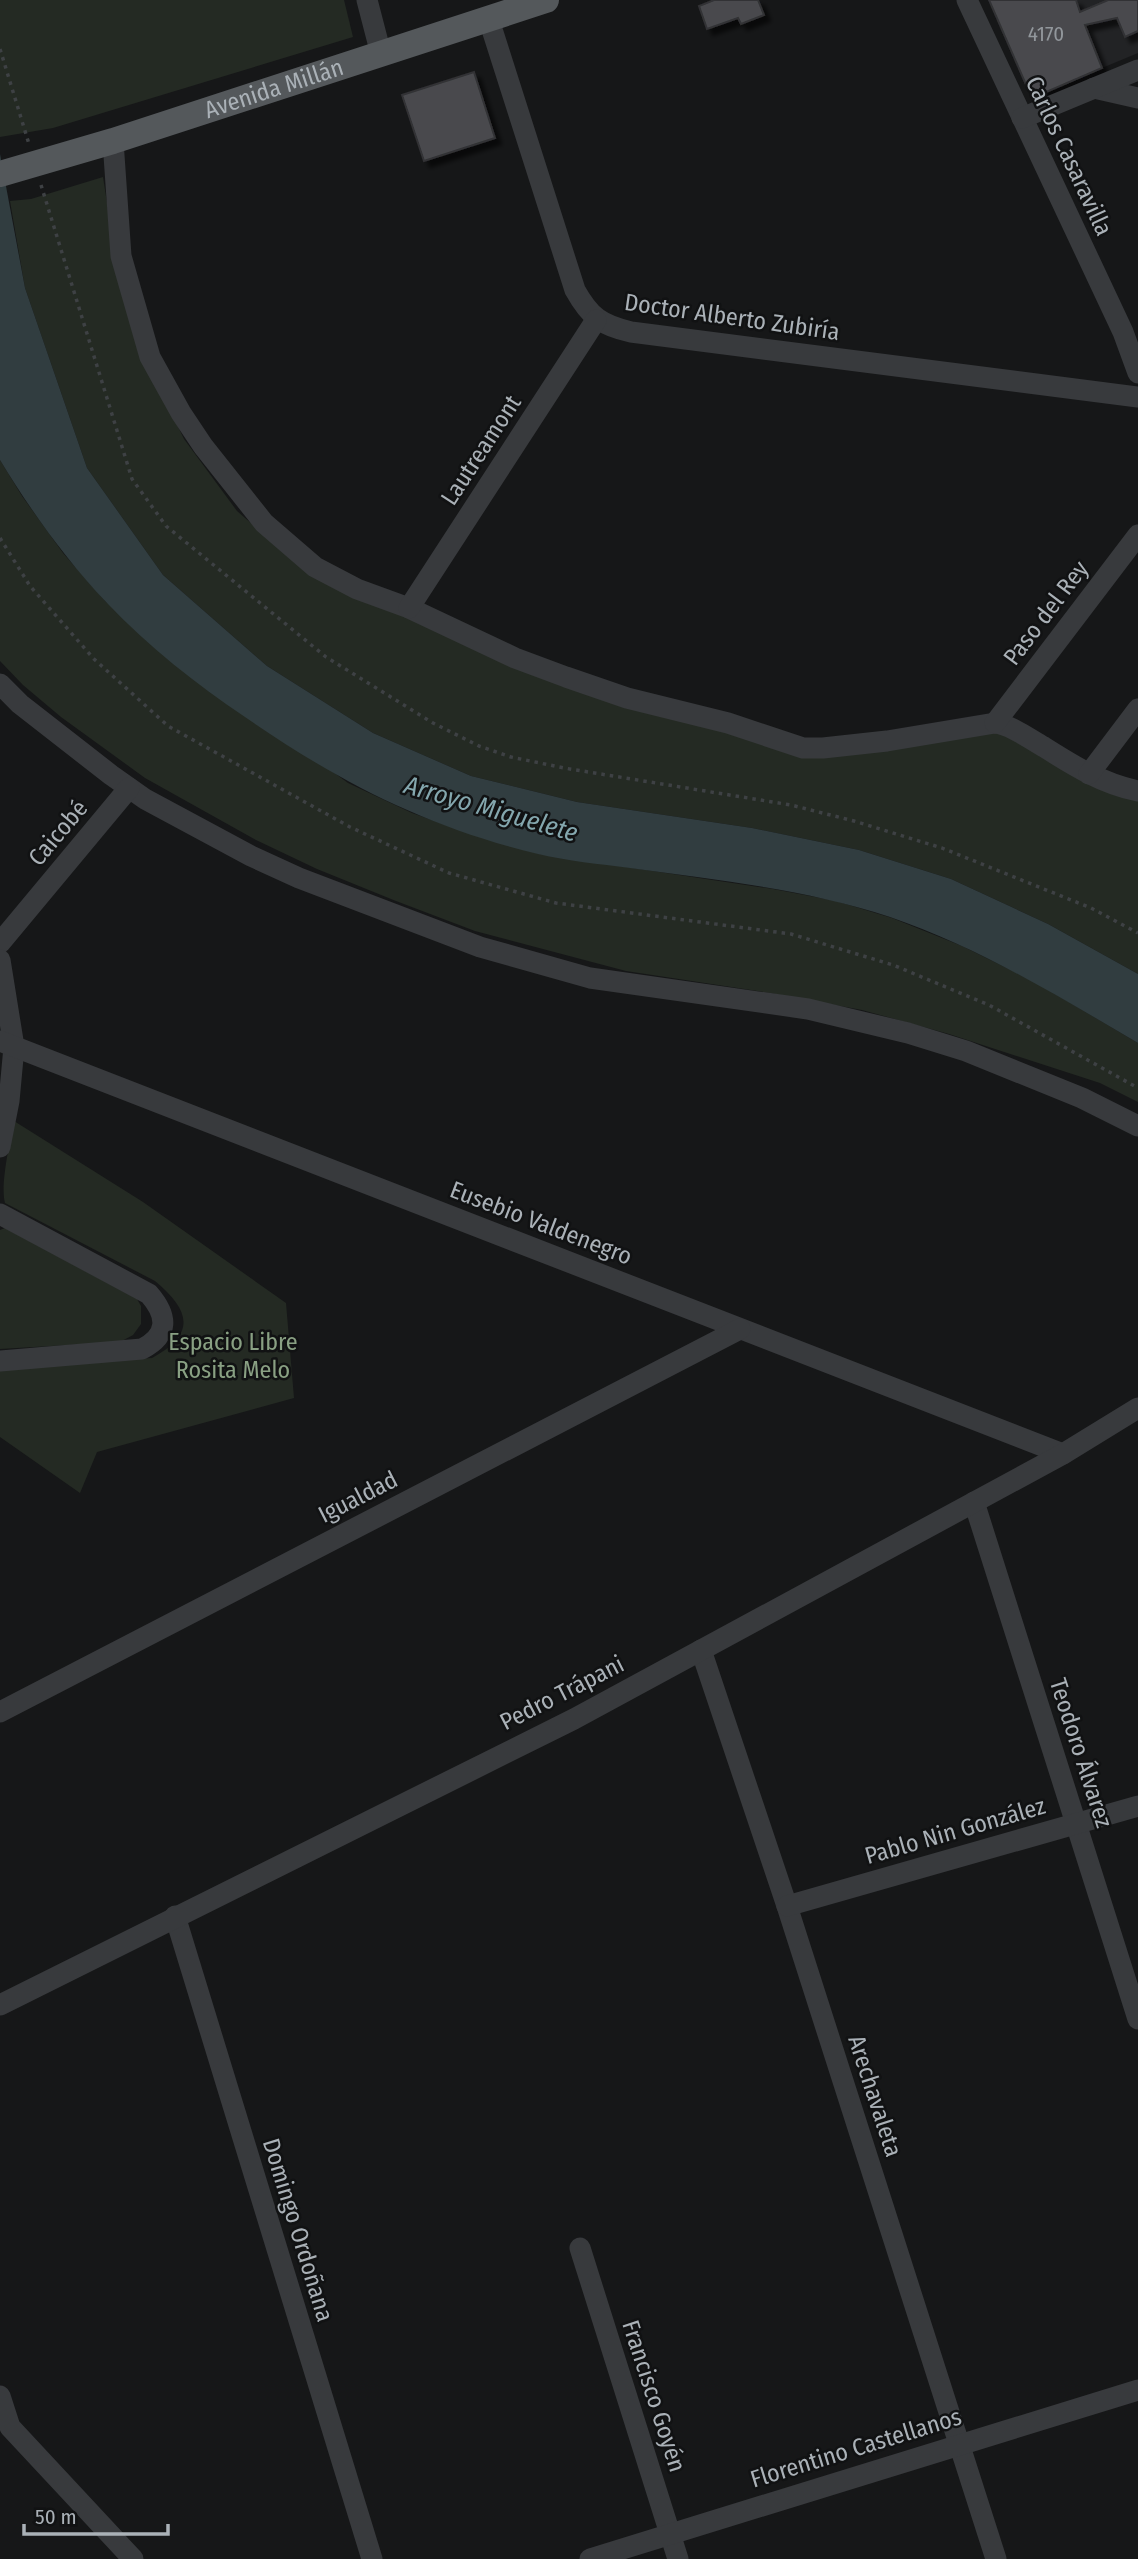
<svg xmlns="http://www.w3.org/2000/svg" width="1138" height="2559" font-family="'Fira Sans Condensed',sans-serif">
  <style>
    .built { fill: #222325 }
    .green { fill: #242a23 }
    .water { fill: #313d40 }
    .building { fill: #484a4d; stroke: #313134; stroke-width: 2; filter: url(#shadow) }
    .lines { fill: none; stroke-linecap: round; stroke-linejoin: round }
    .path { stroke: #3e4144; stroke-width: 3.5; stroke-dasharray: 3.5 5; stroke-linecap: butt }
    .minor { stroke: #383a3d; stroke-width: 21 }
    .major { stroke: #54585b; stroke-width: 26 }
    .labels { text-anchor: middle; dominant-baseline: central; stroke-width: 5; stroke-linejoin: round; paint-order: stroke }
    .number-label { font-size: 21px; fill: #92979c }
    .street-label { font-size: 24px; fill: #aab1b7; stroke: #111213 }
    .park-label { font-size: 24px; fill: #89a083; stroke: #111213 }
    .water-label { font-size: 26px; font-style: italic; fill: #84a7ae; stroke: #111213 }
  </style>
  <defs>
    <filter id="shadow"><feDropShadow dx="6" dy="6" stdDeviation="2" flood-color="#0009"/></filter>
  </defs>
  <rect width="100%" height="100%" fill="#161718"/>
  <polygon class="built" points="1076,0 1138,0 1138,53 1102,68"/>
  <g class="green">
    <polygon points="0,0 344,0 353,37 53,128 0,137"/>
    <polygon points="103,177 119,280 138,345 184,439 237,511 289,556 325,582 803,753 995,731 1138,797 1138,974 1048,924 951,879 859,850 752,828 577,802 471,776 373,733 267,666 163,575 87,468 25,288 10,201 31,199"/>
    <polygon points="0,460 22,496 63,553 106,602 348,783 412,813 480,837 540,854 773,889 836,901 892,918 962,946 1035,982 1138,1043 1138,1102 1100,1083 949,1034 862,1010 770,993 626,971 475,931 396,901 317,869 256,840 145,778 61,717 23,685 0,661"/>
    <path d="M14 1121 143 1202 286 1303 294 1398 97 1452 80 1493 0 1437V1368L152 1358C197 1334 190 1310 155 1281L5 1203C0 1185 10 1142 14 1121Z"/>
    <polygon points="5,1228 137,1299 141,1306 141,1324 133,1335 120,1342 0,1349 0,1230"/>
  </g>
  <path class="water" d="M0 154 25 288 87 468 163 575 267 666 373 733 471 776 577 802 752 828 859 850 951 879 1048 924 1138 974V1043C1058 996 978 947 890 917 806 889 717 880 630 868 599 864 568 861 538 854 426 827 339 782 245 717 196 684 149 647 107 603 66 560 31 511 0 460Z"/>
  <g class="building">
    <polygon points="714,0 758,0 764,15 741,24 738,18 707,29 699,6"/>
    <polygon points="989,0 1076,0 1080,12 1108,0 1138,0 1138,31 1125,37 1117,18 1085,25 1102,68 1044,93 1027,87"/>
    <polygon points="474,72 495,138 424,161 402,95"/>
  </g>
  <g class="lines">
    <g class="path">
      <polyline points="0,49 29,144"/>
      <polyline points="41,185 132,479 166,526 326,657 433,723 479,746 511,757 564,768 791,805 854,821 942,848 1091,908 1138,933"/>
      <polyline points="0,538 30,586 94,659 168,726 350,827 449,873 556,903 791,934 893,965 989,1005 1138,1088"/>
    </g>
    <g class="minor">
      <polyline points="367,0 381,54"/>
      <polyline points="967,0 1123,332 1138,373"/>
      <path d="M489 20 575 290C590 317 601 325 631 332L1138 397"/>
      <polyline points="1094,88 1138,98"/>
      <polyline points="1022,118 1138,70"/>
      <path d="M113 141 121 256 150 357 181 413 203 446 264 523 315 567 357 589 409 608 515 658 566 677 627 698 728 723 803 748H823L887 741 995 723C1013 726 1028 738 1044 747 1074 766 1103 784 1138 791"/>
      <polyline points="409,608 596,320"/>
      <polyline points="0,684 20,704 111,775 145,799 251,856 299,878 480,947 590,978 808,1009 908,1033 966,1051 1082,1098 1138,1126"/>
      <polyline points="995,723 1138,535"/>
      <polyline points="1089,774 1138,709"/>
      <polyline points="0,943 129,788"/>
      <polyline points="0,960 14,1047 9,1101 0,1147"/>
      <polyline points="0,1041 1063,1454"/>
      <path d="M0 1214 149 1294C168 1316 169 1335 142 1349L0 1361"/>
      <polyline points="974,1502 1138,2019"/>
      <polyline points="701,1650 787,1906 996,2559"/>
      <polyline points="0,1712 740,1329"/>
      <polyline points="787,1906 1138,1806"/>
      <polyline points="175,1916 372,2559"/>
      <polyline points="0,2005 574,1719 1063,1454 1138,1408"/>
      <polyline points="580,2248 678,2559"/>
      <polyline points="0,2396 10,2427 133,2559"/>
      <polyline points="590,2559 1138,2390"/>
    </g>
    <path class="major" id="s1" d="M0 174 113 141 546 0"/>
  </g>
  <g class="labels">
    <g class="number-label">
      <text x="1046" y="34">4170</text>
    </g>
    <g class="street-label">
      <text stroke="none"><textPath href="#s1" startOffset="287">Avenida Millán</textPath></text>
      <text transform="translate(1069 156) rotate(65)">Carlos Casaravilla</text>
      <text transform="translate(732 317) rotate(8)">Doctor Alberto Zubiría</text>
      <text transform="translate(481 450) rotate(-57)">Lautreamont</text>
      <text transform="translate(1046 613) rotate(-53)">Paso del Rey</text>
      <text transform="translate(58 833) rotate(-50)">Caicobé</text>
      <text transform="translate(541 1223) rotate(21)">Eusebio Valdenegro</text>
      <text transform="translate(358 1497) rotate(-27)">Igualdad</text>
      <text transform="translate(562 1693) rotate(-27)">Pedro Trápani</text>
      <text transform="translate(1081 1753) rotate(72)">Teodoro Álvarez</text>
      <text transform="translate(955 1831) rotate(-16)">Pablo Nin González</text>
      <text transform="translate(875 2096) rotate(72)">Arechavaleta</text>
      <text transform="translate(298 2230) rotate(73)">Domingo Ordoñana</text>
      <text transform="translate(654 2396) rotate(72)">Francisco Goyén</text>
      <text transform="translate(856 2448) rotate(-17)">Florentino Castellanos</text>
    </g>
    <g class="park-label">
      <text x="233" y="1342">Espacio Libre<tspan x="233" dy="28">Rosita Melo</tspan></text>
    </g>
    <g class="water-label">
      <text transform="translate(491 809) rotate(16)">Arroyo Miguelete</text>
    </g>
  </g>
  <path d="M24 2524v10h144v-10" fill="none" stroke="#aab1b7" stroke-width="3.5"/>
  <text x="35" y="2524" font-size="21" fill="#aab1b7" stroke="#111213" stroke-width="5" paint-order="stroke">50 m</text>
</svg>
